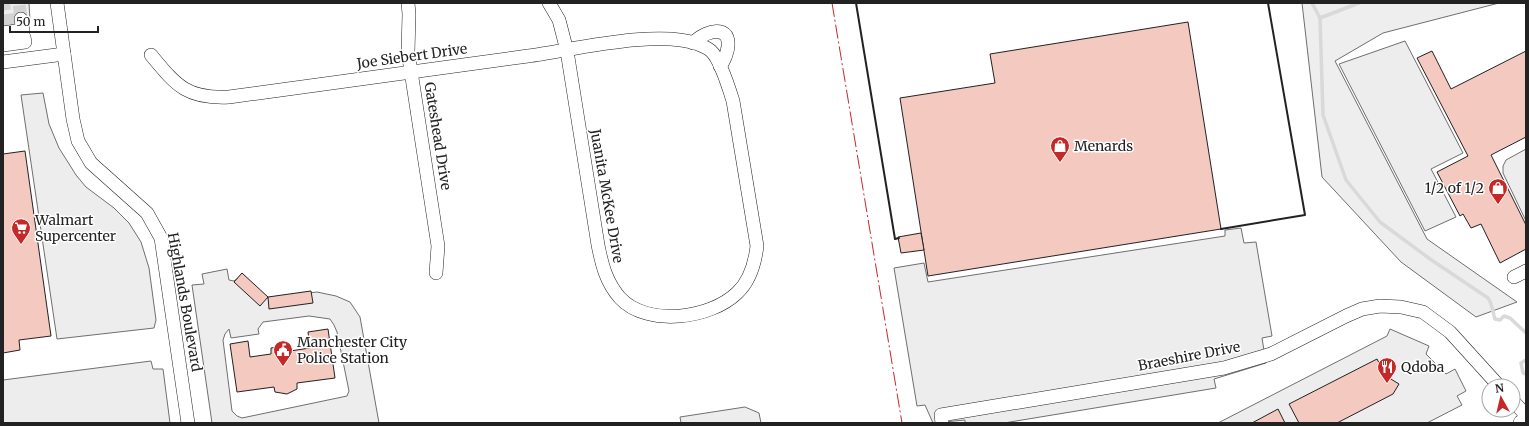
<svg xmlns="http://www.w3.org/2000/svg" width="1529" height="426" font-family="Merriweather,serif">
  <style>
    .green { fill: #eee; stroke: #6f6f6f }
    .parking { fill: #ededed; stroke: #6f6f6f; fill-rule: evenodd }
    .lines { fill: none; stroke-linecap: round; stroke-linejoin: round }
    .stream { stroke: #d9d9d9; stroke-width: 3.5 }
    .building { fill: #f3c9c0; stroke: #222 }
    .minor-tunnel { stroke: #d3d3d3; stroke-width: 13; stroke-dasharray: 13 6; stroke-linecap: butt }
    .minor-casing { stroke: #222; stroke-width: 14 }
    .major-casing { stroke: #222; stroke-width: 18 }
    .minor { stroke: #fff; stroke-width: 13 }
    .major { stroke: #fff; stroke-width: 17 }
    .wall { stroke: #222; stroke-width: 2 }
    .power { stroke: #c62828; stroke-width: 1; stroke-dasharray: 14 3 2 3; stroke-linecap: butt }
    .labels { text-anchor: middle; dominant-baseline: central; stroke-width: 3; stroke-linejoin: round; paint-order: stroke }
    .street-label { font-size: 14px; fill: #222; stroke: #fff }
    .poi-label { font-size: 14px; fill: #222; stroke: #fff; text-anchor: start }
  </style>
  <rect width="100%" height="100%" fill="#fff"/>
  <polygon class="green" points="1302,3 1499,3 1383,33 1335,61 1427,239 1517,302 1476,317 1401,262 1322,177"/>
  <g class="parking">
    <polygon points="3,3 29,3 30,21 24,25 3,29"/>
    <polygon points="1405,41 1463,153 1431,169 1456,217 1425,231 1339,64"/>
    <polygon points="43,93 49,124 59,148 76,175 86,187 114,208 129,223 141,242 149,268 156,320 154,328 57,339 21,95"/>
    <polygon points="1526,149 1526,221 1503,173 1503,166 1506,160"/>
    <polygon points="1241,228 1244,243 1256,242 1272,336 1262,338 1266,363 1214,379 1216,388 1004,423 965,423 965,420 933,423 925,405 917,406 894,268 924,263 928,282 1225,236 1225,230"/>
    <path d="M227 269 229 280 234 281 243 274 267 298 317 292 336 296 350 302 360 317 379 423H212L192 285 204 284 202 274ZM309 316 330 319 334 325 337 332 349 391 347 396 242 418 237 416 232 411 223 340 225 334 229 329 231 338 259 334 258 329 263 322Z"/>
    <polygon points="1390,329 1429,346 1426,354 1446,374 1455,369 1466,391 1457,396 1462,405 1427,423 1218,423 1387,336"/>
    <polygon points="151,361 153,369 163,369 170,423 3,423 3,380"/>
    <polygon points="745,407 759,413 761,423 681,423 680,417"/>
  </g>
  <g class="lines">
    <g class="stream">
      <path d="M1312 3 1320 18 1323 115 1346 180 1380 222 1430 259 1488 298C1493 305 1492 311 1495 319L1500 320 1504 316 1510 318 1526 333"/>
      <polyline points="1320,18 1359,3"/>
      <polyline points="1526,360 1521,363 1523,373 1526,374"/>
    </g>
  </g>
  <g class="building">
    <polygon points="1188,22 1221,229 928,276 900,98 995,83 990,54"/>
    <polygon points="1432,51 1451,89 1526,51 1526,137 1491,155 1526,225 1526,249 1500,263 1481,224 1471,228 1463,214 1460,216 1437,172 1468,156 1417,58"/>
    <polygon points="25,151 51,336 19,340 20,350 3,353 3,154"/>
    <polygon points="921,233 924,250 901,253 898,237"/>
    <polygon points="242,273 268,297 260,306 234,282"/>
    <polygon points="311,291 313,303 269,309 268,297"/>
    <polygon points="328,329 335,378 297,383 297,389 287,394 275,392 274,387 237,392 230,344 248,341 250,357 271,354 271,348 289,345 290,351 310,348 308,332"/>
    <polygon points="1377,359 1386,376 1399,384 1393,394 1337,423 1299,423 1289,404"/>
    <polygon points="1278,409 1285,423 1252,423"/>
  </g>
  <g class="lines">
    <g class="minor-tunnel">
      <polyline points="3,4 10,3"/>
      <polyline points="3,21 21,19 19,3"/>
    </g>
    <g class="minor-casing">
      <g id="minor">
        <polyline points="57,3 73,119 78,141 91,163 147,213 161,238 188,423"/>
        <polyline points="408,3 409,14 408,52 438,246 436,273"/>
        <polyline points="3,33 23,30 21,19"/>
        <path d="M693 43C709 27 736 25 726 55 724 60 723 63 720 66"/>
        <polyline points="3,45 25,42 24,37"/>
        <path d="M151 55C176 85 186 99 229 97 328 84 428 70 528 56 573 50 657 29 698 44 702 46 708 48 711 51 720 59 729 88 733 101L757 246C755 263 750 281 737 293 710 319 647 327 620 298 606 282 602 265 598 245L567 51 559 20 549 3"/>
        <polyline points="3,62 64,54"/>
        <polyline points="1514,277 1526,271"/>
        <polyline points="1513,401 1526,415"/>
        <polyline points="942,423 941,415 1224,368 1271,354 1346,316 1362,309 1380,306 1401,307 1423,312 1450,332 1499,386"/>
      </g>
    </g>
    <g class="major-casing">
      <polyline id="major" points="1522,423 1526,421"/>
    </g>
    <use href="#minor" class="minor"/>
    <use href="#major" class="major"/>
    <g class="wall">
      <polyline points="856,3 895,239 899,238"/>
      <polyline points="1221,229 1305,215 1268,3"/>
    </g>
    <polyline class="power" points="832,3 902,423"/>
  </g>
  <defs>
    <g id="shop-pin" transform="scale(1)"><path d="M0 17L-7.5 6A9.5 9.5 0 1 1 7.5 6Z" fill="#c62828" stroke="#fff"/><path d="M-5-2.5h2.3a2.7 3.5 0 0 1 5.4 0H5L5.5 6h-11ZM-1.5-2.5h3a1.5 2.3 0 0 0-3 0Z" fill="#fff"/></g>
    <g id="supermarket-pin" transform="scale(1)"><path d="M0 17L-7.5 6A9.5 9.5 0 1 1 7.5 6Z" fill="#c62828" stroke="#fff"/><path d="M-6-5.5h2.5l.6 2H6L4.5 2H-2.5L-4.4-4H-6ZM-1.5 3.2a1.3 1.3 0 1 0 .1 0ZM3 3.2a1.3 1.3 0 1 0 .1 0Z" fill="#fff"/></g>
    <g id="civic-pin" transform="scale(1)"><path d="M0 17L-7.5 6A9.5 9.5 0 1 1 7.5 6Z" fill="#c62828" stroke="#fff"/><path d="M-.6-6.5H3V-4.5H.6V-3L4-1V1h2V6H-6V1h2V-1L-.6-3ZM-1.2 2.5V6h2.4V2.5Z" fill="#fff"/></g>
    <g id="restaurant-pin" transform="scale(1)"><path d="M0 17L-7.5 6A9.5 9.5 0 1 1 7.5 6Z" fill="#c62828" stroke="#fff"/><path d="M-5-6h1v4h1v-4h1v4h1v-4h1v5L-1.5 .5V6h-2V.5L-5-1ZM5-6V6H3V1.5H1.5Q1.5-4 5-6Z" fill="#fff"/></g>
  </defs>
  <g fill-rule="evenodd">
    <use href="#shop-pin" x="1060" y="146"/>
    <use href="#shop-pin" x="1498" y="188"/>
    <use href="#supermarket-pin" x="21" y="228"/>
    <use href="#civic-pin" x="283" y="350"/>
    <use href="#restaurant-pin" x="1387" y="367"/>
  </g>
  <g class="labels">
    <g class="street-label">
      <text transform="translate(412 56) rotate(-8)">Joe Siebert Drive</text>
      <text transform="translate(438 136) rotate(81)">Gateshead Drive</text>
      <text transform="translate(607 196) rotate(80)">Juanita McKee Drive</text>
      <text transform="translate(185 302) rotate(80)">Highlands Boulevard</text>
      <text transform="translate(1189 356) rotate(-11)">Braeshire Drive</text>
    </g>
    <g class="poi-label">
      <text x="1074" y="146">Menards</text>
      <text x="1484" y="188" text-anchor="end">1/2 of 1/2</text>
      <text x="35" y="220">Walmart<tspan x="35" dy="16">Supercenter</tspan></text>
      <text x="297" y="342">Manchester City<tspan x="297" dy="16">Police Station</tspan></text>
      <text x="1401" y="367">Qdoba</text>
    </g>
  </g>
  <rect width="1529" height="426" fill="none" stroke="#222222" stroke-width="8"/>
  <g transform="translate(1501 398) rotate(352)"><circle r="19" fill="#ffffff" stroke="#a7a7a7"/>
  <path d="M0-3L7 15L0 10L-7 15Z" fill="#c62828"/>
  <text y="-6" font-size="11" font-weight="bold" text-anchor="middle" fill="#222222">N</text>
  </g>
  <path d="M10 26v6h88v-6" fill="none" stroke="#222222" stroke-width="2"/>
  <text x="16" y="26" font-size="12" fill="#222222" stroke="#ffffff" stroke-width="3" paint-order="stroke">50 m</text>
</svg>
